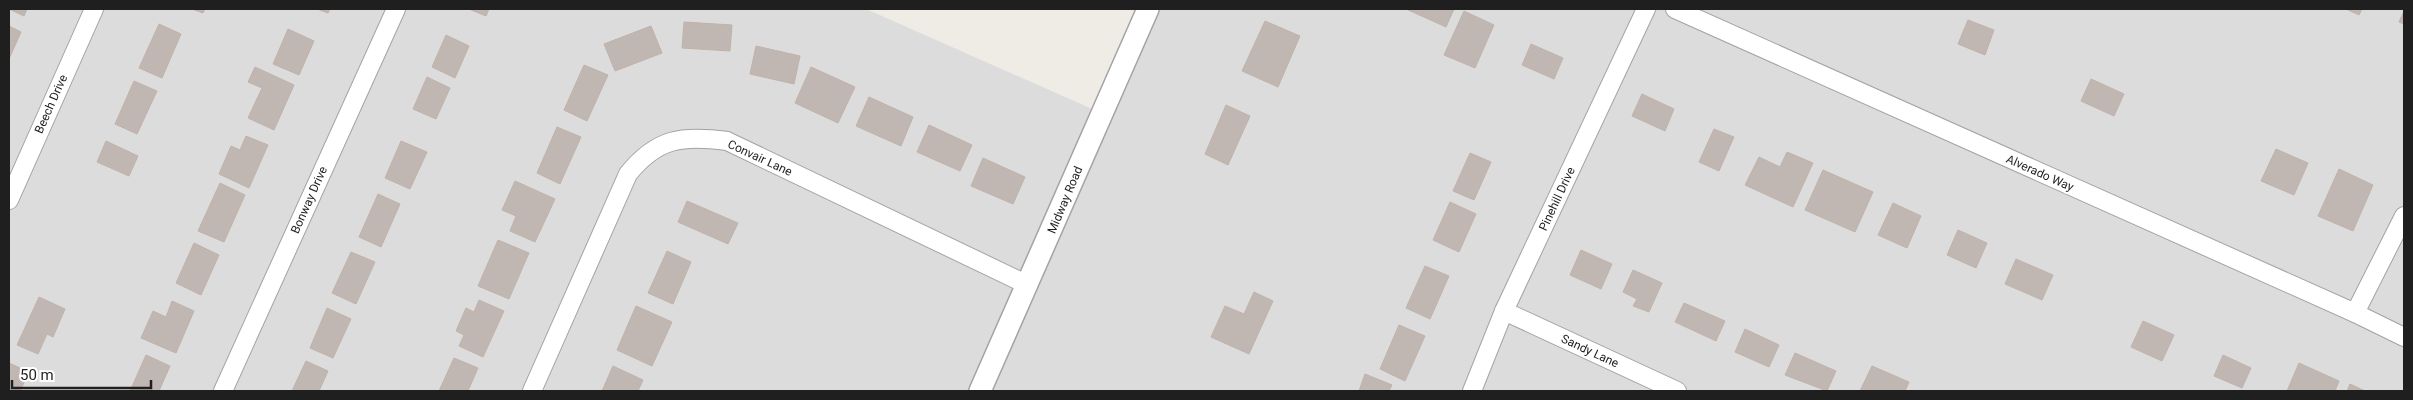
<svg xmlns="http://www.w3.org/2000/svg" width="2413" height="400" font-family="Roboto,sans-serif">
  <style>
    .residential { fill: #dddcdc }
    .building { fill: #c0b7b3; stroke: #c0b2a9 }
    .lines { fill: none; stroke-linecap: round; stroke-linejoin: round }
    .minor-casing { stroke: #a3a3a3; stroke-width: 20 }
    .tertiary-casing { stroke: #a3a3a3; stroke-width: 24 }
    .minor { stroke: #fff; stroke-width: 18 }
    .tertiary { stroke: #fff; stroke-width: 21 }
    .labels { text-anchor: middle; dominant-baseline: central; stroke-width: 4; stroke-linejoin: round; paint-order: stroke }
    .street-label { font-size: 12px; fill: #1f1f1f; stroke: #fff }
  </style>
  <rect width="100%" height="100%" fill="#efece6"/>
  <polygon class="residential" points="9,9 866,9 1099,112 1142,9 2404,9 2404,391 9,391"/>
  <g class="building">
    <polygon points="9,9 27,9 24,16"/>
    <polygon points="192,9 205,9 203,13"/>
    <polygon points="317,9 330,9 328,13"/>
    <polygon points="469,9 489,9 486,16"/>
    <polygon points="1406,9 1454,9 1446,27"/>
    <polygon points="2346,9 2362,9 2359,15"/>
    <polygon points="1464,11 1494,25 1475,68 1444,55"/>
    <polygon points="2404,11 2404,24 2399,22"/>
    <polygon points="1968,20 1994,30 1985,55 1958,44"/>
    <polygon points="1265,21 1300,36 1278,87 1242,71"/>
    <polygon points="684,22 732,25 730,51 682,48"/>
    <polygon points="159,24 181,34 162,78 139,68"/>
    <polygon points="9,26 21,32 9,59"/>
    <polygon points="651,26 662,53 615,71 604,44"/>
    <polygon points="288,29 314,41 299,75 273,64"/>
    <polygon points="446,35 469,46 455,78 432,67"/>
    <polygon points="1531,44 1563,58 1554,79 1522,65"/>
    <polygon points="756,46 800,56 794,84 750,74"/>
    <polygon points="584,65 608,75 587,121 564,110"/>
    <polygon points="255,67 294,85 274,130 248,118 262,88 248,82"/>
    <polygon points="811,67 855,87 838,123 795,103"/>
    <polygon points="427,77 450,88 436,119 413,109"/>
    <polygon points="2091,79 2124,94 2114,116 2081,101"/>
    <polygon points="134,81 157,91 137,134 115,124"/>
    <polygon points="1642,94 1674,109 1665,131 1632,116"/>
    <polygon points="869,97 913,117 901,146 856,126"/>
    <polygon points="1226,105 1250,116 1228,165 1205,154"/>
    <polygon points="929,125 972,145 960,171 917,152"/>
    <polygon points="557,127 581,137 560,184 537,173"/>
    <polygon points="1714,129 1734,137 1719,171 1699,162"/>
    <polygon points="246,136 268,145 249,188 219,174 231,146 240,150"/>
    <polygon points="106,141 138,156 129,176 97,162"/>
    <polygon points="401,141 427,152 410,189 385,178"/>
    <polygon points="2276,149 2308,163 2294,195 2261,181"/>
    <polygon points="1787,152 1813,163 1793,207 1745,185 1759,157 1780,167"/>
    <polygon points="1470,153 1491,162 1474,200 1453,191"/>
    <polygon points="983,158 1025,177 1013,204 971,186"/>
    <polygon points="2339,169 2373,185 2353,231 2318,216"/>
    <polygon points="1823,170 1873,192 1855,232 1805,210"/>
    <polygon points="515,181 555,199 535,242 510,231 516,216 502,210"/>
    <polygon points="220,183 245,195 224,242 198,231"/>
    <polygon points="378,194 400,204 381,247 359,237"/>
    <polygon points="687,201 738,223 728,244 678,222"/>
    <polygon points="1450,202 1476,214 1459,252 1433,240"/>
    <polygon points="1893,203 1921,216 1907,248 1878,235"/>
    <polygon points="1958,230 1987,243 1976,268 1947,255"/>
    <polygon points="498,240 529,253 509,299 478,286"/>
    <polygon points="194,243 219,255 201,295 176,283"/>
    <polygon points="1581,250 1612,264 1601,289 1570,275"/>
    <polygon points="667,251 691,262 673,304 648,293"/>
    <polygon points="351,252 375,262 356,304 332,293"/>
    <polygon points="2016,259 2053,275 2042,300 2005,284"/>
    <polygon points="1425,266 1449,276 1430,319 1406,308"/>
    <polygon points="1633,270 1662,283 1649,312 1633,306 1637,299 1623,292"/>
    <polygon points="1254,292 1273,301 1249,354 1211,337 1225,306 1244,314"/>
    <polygon points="39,297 65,309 53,337 47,334 38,354 17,345"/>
    <polygon points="479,300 504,311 483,357 459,346 464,335 456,331 466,308 474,312"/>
    <polygon points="172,301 194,311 176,353 141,338 153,311 166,317"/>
    <polygon points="1684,303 1725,321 1716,341 1675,322"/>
    <polygon points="636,306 672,322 652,366 617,350"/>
    <polygon points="327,308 351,319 333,358 310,348"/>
    <polygon points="2143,321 2174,335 2162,361 2131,347"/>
    <polygon points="1399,325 1425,336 1405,381 1380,369"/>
    <polygon points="1745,329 1779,345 1769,367 1735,352"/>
    <polygon points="1795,353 1836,371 1827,391 1785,375"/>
    <polygon points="146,355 170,366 159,391 130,391"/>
    <polygon points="2223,355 2251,368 2242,388 2214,376"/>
    <polygon points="454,358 478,368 468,391 439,391"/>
    <polygon points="306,361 328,371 319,391 292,391"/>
    <polygon points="9,363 29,372 20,391 9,391"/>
    <polygon points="2299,363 2339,381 2335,391 2287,391"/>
    <polygon points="613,366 643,380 638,391 602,391"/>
    <polygon points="1872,366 1909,382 1905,391 1860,391"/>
    <polygon points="1365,374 1392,385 1389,391 1359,391"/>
    <polygon points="2350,384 2365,391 2347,391"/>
  </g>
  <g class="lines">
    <g class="minor-casing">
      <g id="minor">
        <polyline points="1675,9 2355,313 2404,337"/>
        <polyline points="9,200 94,9"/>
        <polyline points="1504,311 1677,391"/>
        <polyline points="2355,313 2404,216"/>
        <polyline points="223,391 396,9"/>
        <path d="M532 391 628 174C657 138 682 135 727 141L1028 285"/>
        <polyline points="1472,391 1504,311 1646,9"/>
      </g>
    </g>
    <g class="tertiary-casing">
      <polyline id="tertiary" points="980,391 1148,9"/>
    </g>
    <use href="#minor" class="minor"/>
    <use href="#tertiary" class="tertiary"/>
  </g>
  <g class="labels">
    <g class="street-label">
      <text transform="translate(51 104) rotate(-66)">Beech Drive</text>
      <text transform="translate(760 158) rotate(25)">Convair Lane</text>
      <text transform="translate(2040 173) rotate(24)">Alverado Way</text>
      <text transform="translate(1557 199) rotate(-65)">Pinehill Drive</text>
      <text transform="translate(309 200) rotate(-66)">Bonway Drive</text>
      <text transform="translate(1065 200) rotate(-67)">Midway Road</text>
      <text transform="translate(1590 351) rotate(25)">Sandy Lane</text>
    </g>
  </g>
  <rect width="2413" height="400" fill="none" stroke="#1f1f1f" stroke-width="20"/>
  <path d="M12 380v8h139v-8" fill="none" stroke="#1f1f1f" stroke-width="2.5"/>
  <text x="20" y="380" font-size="15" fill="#1f1f1f" stroke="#ffffff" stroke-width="4" paint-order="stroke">50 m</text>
</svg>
